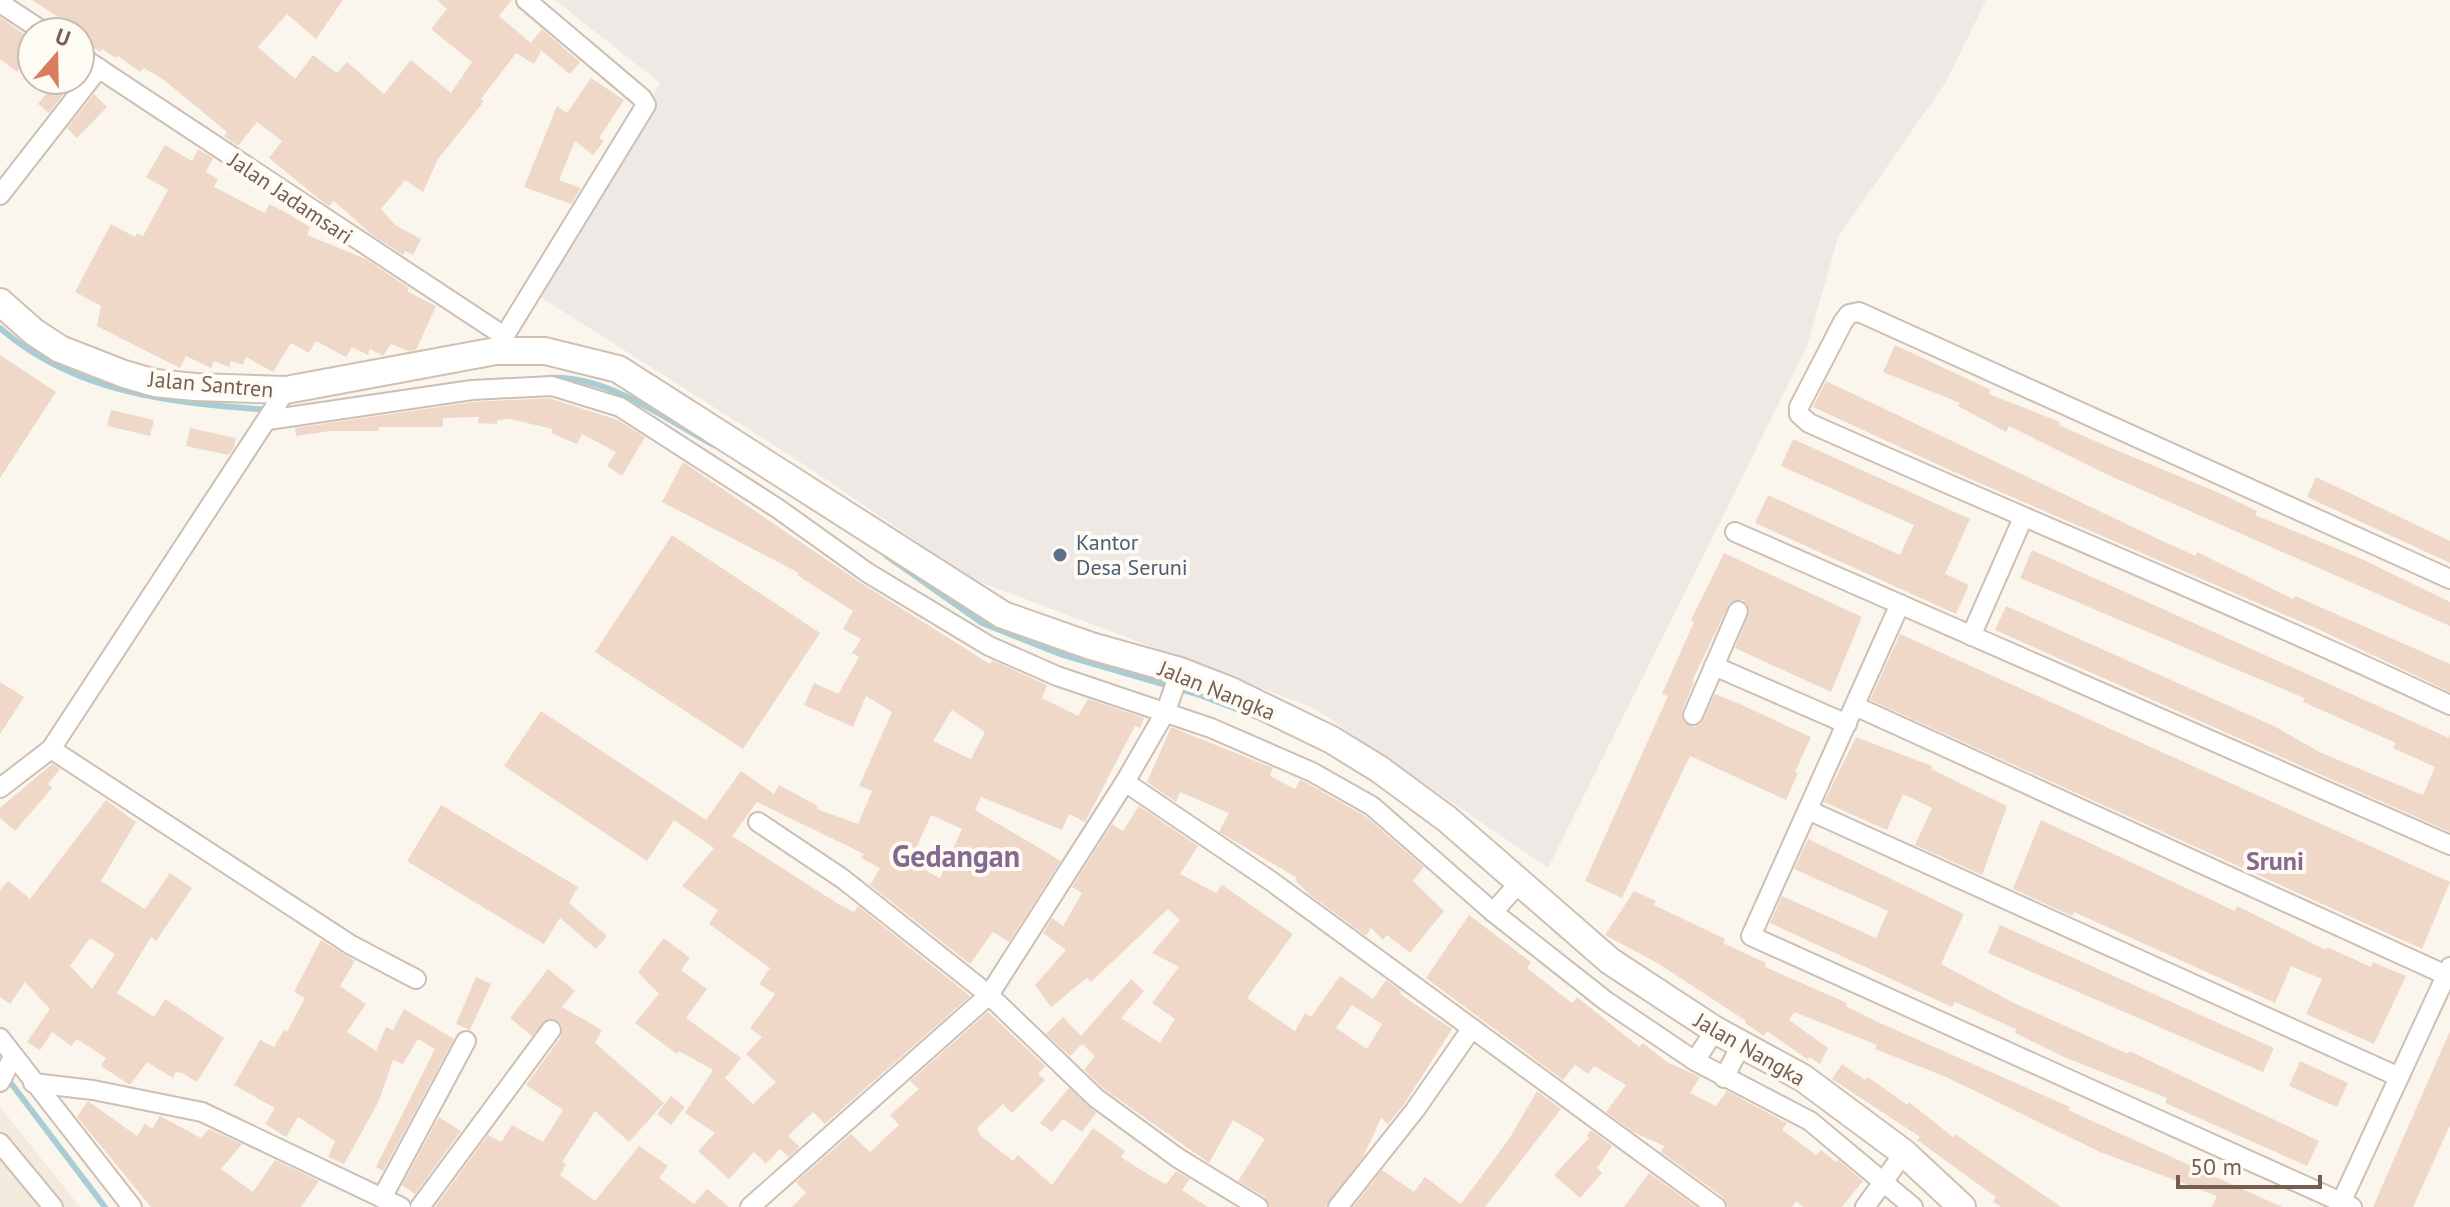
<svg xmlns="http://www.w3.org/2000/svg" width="2450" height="1207" font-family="'PT Sans',sans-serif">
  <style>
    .residential { fill: #f3e9dc }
    .industrial { fill: #eee9e5 }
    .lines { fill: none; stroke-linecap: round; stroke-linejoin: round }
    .stream { stroke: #aacdd5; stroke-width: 6 }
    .building { fill: #efd8c7; fill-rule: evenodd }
    .street-casing { stroke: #cdbfb3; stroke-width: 22 }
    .secondary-casing { stroke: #d0c0b1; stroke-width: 30 }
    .street { stroke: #fff; stroke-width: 18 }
    .secondary { stroke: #fff; stroke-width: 26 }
    .service-dot { fill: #5c6f8a; stroke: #fefaf4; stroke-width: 3 }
    .labels { text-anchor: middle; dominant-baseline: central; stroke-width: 8; stroke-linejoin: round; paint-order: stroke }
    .street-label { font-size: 22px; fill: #765f51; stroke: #fefaf4 }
    .service-label { font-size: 22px; fill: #4e5e75; stroke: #fefaf4; text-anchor: start }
    .quarter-label { font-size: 26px; font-weight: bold; fill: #856990; stroke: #fefaf4 }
    .district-label { font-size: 30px; font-weight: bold; fill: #856990; stroke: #fefaf4 }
  </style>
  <rect width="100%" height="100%" fill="#fbf6ed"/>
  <polygon class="residential" points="0,1107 80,1207 0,1207"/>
  <polygon class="industrial" points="555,0 1986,0 1946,82 1838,237 1807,347 1548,868 1314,708 972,579 811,469 539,296 660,83"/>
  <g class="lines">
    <g class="stream">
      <path d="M0 328C76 394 173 403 270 410"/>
      <path d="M547 378C604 373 664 418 712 444"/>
      <polyline points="887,556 982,623 1060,654 1197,694 1255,716"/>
      <polyline points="7,1078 105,1207"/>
    </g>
  </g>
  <g class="building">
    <polygon points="32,0 343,0 316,39 287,14 258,47 295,79 313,55 337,73 347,62 384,94 411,60 451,93 472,62 431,29 447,9 437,0 512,0 499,16 531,43 542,29 580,62 570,74 533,44 541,51 534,64 516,53 481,99 484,101 474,114 438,159 423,192 405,180 381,209 395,225 421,239 413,255 405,251 403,255 371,234 334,201 329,206 324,203 269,158 282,141 257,122 238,146 224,136 227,132 164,80 144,68 140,72 118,56 116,58 102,49 100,52 80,37 80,32 75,32 69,24"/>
    <polygon points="0,17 32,40 32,53 17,72 0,59"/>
    <polygon points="591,78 624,100 599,138 604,141 593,155 575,141 559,180 581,188 571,204 524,187 557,106 567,113"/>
    <polygon points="57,80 74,80 49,113 38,104"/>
    <polygon points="94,94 107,107 77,138 67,128"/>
    <polygon points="165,145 192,161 198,149 213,158 206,172 218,179 214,187 265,213 269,204 285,212 310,227 307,235 366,259 409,288 407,291 436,306 416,350 408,351 391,344 383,356 370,349 368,355 352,347 346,357 316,341 309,353 291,343 273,372 246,357 243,365 231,361 229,367 214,361 211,368 186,356 180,368 97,326 101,306 75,292 111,224 135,237 137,233 143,236 168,190 146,177"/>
    <polygon points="1895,345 1991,390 1989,394 2060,422 2059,425 2088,438 2226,496 2257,511 2255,515 2364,560 2450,602 2450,626 2106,474 2009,426 2006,432 1958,406 1960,403 1883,372"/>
    <polygon points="0,355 56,392 0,478"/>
    <polygon points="1826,381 2158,539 2196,556 2197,552 2293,599 2295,596 2450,664 2450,692 2320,630 1954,472 1813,407"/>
    <polygon points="549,398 618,420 645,437 622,476 607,466 616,452 582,434 577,444 551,433 553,429 510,419 497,420 497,424 478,423 479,417 443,418 443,427 379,427 379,431 330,431 296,436 295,428 473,402"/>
    <polygon points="111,410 154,420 150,436 107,426"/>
    <polygon points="190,428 236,438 234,447 229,455 186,446"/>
    <polygon points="1793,439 1970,519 1945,574 1969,585 1956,614 1755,523 1768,495 1900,555 1914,525 1781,466"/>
    <path d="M683 462 861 583 990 664 992 660 1047 685 1042 698 1078 716 1088 699 1144 718 1140 728 1135 726 1085 822 1069 814 1062 830 981 797 975 810 1061 861 1009 942 993 932 970 964 870 885 880 868 861 858 864 854 757 802 732 836 840 905 854 912 858 906 970 996 825 1124 813 1112 788 1136 800 1147 789 1157 780 1149 766 1164 754 1152 729 1179 698 1151 715 1133 685 1113 713 1070 679 1051 677 1054 635 1023 659 994 638 972 664 938 690 958 681 970 707 989 686 1018 741 1058 725 1078 753 1104 776 1082 746 1054 762 1037 750 1028 775 994 759 984 770 968 709 924 718 910 682 886 714 848 674 820 647 861 504 766 541 711 706 820 741 771 774 794 779 785 818 806 817 809 858 824 872 791 859 786 892 712 866 696 853 727 804 705 814 683 838 694 859 657 852 653 861 639 843 629 853 611 797 575 799 573 662 502ZM952 710 985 732 971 759 933 741ZM931 815 962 829 940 878 910 862Z"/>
    <polygon points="2316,477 2450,541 2450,563 2307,497"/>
    <polygon points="672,535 820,633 743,749 595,652"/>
    <polygon points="2032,550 2449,738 2450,734 2450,832 1995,630 2006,606 2276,727 2319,752 2423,795 2435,767 2393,748 2396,743 2303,702 2304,698 2020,578"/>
    <polygon points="1724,553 1862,617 1831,692 1735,648 1750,610 1743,600 1730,602 1692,681 1694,682 1682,711 1683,721 1694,727 1701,724 1715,694 1742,705 1811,737 1795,772 1798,773 1786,800 1690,756 1622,898 1585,881 1668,696 1662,694 1694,622 1691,620"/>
    <polygon points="1900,634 2450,882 2422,949 1870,700"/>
    <polygon points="0,682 24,697 0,734"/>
    <polygon points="1171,727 1273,768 1270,776 1295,789 1300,780 1307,783 1365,816 1424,867 1413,881 1444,911 1410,953 1387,935 1383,940 1371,928 1366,936 1309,894 1295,880 1297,878 1219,832 1229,813 1180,792 1176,802 1147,782"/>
    <polygon points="1856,737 1932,766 1931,769 2007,806 1982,875 1915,845 1932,808 1903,794 1887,830 1824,802"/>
    <polygon points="52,764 60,769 48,784 52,788 15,831 0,818 0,808"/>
    <path d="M106 800 136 822 101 881 145 909 170 873 192 888 156 941 151 937 117 993 154 1017 165 999 224 1038 197 1082 182 1073 176 1072 173 1078 147 1062 130 1085 101 1066 106 1058 77 1039 71 1046 52 1032 40 1050 27 1042 50 1009 25 982 10 1004 0 997V890L8 881 30 899ZM90 938 115 954 92 989 70 966Z"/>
    <polygon points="441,805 578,887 569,903 607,936 596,949 560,918 544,944 407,861"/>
    <path d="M1139 806 1198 846 1180 874 1216 893 1222 885 1293 934 1247 998 1295 1031 1305 1013 1311 1017 1340 976 1373 999 1386 980 1401 991 1400 994 1452 1029 1405 1103 1388 1124 1381 1118 1363 1157 1326 1207H1270L1265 1197 1238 1181 1265 1139 1233 1120 1209 1163 1104 1089 1084 1070 1095 1056 1082 1044 1070 1056 1046 1034 1063 1017 1081 1036 1131 979 1144 991 1121 1018 1160 1043 1175 1019 1152 1003 1179 967 1152 953 1180 920 1168 909 1091 982 1087 978 1051 1007 1035 985 1066 950 1043 933 1052 918 1063 926 1082 893 1072 887 1112 824 1123 831ZM1352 1005 1382 1024 1367 1049 1336 1028Z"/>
    <polygon points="2041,820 2235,911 2237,906 2326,950 2327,947 2371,967 2373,962 2406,976 2374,1044 2306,1014 2322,979 2291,966 2275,1003 2074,912 2072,916 2013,889"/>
    <polygon points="1808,839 1964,914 1941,964 2014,1003 2128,1054 2129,1051 2319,1141 2307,1166 2165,1103 2167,1098 2064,1057 2015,1033 2016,1029 1955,1002 1952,1007 1770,923 1782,896 1876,938 1888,911 1794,869"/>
    <polygon points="1634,891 1656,901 1654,905 1725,939 1723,943 1766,963 1765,967 1847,1003 1846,1006 1880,1023 2070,1107 2068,1110 2282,1207 2212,1207 2217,1196 2100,1152 1946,1077 1875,1049 1877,1045 1794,1012 1789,1020 1828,1048 1820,1064 1809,1057 1808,1060 1767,1031 1764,1036 1745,1023 1746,1021 1659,964 1605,935"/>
    <polygon points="1469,915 1531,962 1527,968 1572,1003 1577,997 1639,1047 1643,1043 1667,1062 1700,1077 1690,1093 1716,1106 1727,1091 1787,1123 1782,1130 1816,1155 1821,1150 1836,1162 1838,1160 1863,1181 1842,1207 1804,1207 1796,1201 1792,1207 1728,1207 1723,1197 1661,1152 1664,1146 1633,1132 1606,1112 1626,1085 1594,1066 1588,1074 1575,1065 1563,1080 1426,978"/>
    <polygon points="2000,925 2274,1048 2263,1072 1988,953"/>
    <polygon points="321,940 355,961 340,986 366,1004 347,1032 376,1051 386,1027 393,1030 404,1009 454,1039 383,1171 376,1167 435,1049 418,1039 403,1064 393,1060 379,1101 344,1164 328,1157 335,1141 298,1117 286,1137 265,1124 275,1108 234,1085 260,1040 274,1047 284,1030 287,1032 305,998 294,992"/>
    <polygon points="548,969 575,991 562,1007 602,1030 595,1043 664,1103 629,1142 595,1111 562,1162 566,1164 560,1175 595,1201 639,1146 668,1166 659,1178 694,1204 707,1189 729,1207 435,1207 488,1135 501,1142 512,1125 543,1142 563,1110 526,1085 561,1037 562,1025 547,1019 532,1036 510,1018"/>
    <polygon points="476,977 491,984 470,1030 456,1024"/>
    <polygon points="988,1012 1045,1066 1038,1074 1045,1080 1012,1113 1003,1104 977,1128 981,1136 1013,1161 1018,1155 1052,1185 1093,1128 1125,1151 1121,1157 1149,1175 1166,1184 1176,1171 1190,1179 1182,1190 1208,1207 792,1207 806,1193 796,1182 851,1134 870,1152 899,1125 890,1115 919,1089 910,1081"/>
    <polygon points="2450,1031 2450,1125 2413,1207 2373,1207"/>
    <polygon points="2300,1061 2348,1083 2337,1107 2289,1086"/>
    <polygon points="1842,1064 1865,1080 1868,1077 1907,1105 1909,1102 1953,1137 1955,1134 2061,1207 2001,1207 1993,1202 1996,1197 1917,1140 1920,1137 1832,1079"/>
    <polygon points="1069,1088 1096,1113 1082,1132 1063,1119 1052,1132 1040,1123"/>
    <polygon points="1537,1091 1561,1109 1485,1207 1353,1207 1382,1170 1414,1192 1425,1177 1461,1204 1509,1139"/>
    <polygon points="671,1096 685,1107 671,1125 657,1114"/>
    <polygon points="88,1101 137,1136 145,1124 152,1129 160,1116 201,1138 209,1129 242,1144 221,1169 253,1192 275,1160 319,1181 301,1207 151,1207 77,1117"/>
    <polygon points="439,1117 461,1131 415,1194 402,1185"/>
    <polygon points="1591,1130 1612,1146 1597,1168 1602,1173 1580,1198 1554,1175 1589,1138 1587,1136"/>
    <polygon points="1649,1173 1696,1207 1624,1207"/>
  </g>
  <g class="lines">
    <g class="street-casing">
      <g id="street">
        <polyline points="0,3 44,32"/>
        <polyline points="80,56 504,336"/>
        <polyline points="0,195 99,68"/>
        <polyline points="499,345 646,105 642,98 526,0"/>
        <polyline points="268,420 472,390 552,386 620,407 777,508 868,573 989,646 1057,676 1211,728 1312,772 1372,806 1493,912 1606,1001 1695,1061 1810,1121 1913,1207"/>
        <polyline points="1735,532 2450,845"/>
        <path d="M2450 579 1859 312 1849 314 1843 322 1799 407V414L1809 423C2022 518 2239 606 2450 705"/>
        <polyline points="1900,604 1751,936 2352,1207"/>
        <polyline points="1971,636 2023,518"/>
        <polyline points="1714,666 1847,724"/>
        <polyline points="1855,706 2446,975"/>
        <polyline points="1693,715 1738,611"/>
        <polyline points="51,749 351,945 416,979"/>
        <polyline points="1125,782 1271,881 1716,1207"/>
        <polyline points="0,788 51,749 286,390"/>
        <polyline points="1808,810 2399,1077"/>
        <polyline points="758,822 843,879 989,995 1096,1098 1178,1158 1258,1207"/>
        <polyline points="1493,912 1520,882"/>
        <polyline points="0,1038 132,1207"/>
        <polyline points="1695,1061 1715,1030"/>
        <polyline points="1724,1078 1741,1045"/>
        <polyline points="0,1082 13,1057"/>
        <polyline points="33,1083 93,1090 202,1112 401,1207"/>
        <polyline points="0,1143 53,1207"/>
        <polyline points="382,1198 466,1041"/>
        <polyline points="420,1207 551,1030"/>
        <polyline points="750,1207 989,995 1125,782 1166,711 1180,671"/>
        <polyline points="1338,1207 1415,1110 1472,1028"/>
        <polyline points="1865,1207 1904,1153"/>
        <polyline points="2339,1207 2450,967"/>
      </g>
    </g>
    <g class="secondary-casing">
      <polyline id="secondary" points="0,302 34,332 60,349 124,374 155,383 195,387 286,390 496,351 545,351 618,369 1003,615 1091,646 1180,671 1229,690 1332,740 1379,769 1447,819 1610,961 1715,1030 1803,1078 1904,1153 1962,1207"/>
    </g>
    <use href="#street" class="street"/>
    <use href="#secondary" class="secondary"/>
  </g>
  <circle class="service-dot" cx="1060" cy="555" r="8"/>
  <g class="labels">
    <g class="street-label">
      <text transform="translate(291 198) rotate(34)">Jalan Jadamsari</text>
      <text transform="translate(211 384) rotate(5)">Jalan Santren</text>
      <text transform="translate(1217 690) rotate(22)">Jalan Nangka</text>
      <text transform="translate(1750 1049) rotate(30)">Jalan Nangka</text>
    </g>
    <g class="service-label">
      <text x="1076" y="542">Kantor<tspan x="1076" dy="25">Desa Seruni</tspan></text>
    </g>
    <g class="quarter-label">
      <text x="2275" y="860">Sruni</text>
    </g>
    <g class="district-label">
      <text x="956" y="855">Gedangan</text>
    </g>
  </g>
  <g transform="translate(56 56) rotate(20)"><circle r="38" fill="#fefaf4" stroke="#c8bcb3" stroke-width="2"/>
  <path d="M0-6L14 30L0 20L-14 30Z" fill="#d97f5e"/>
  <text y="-12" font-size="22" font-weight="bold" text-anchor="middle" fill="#765f51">U</text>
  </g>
  <path d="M2178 1175v12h142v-12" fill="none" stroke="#765f51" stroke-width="4"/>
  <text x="2190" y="1175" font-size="24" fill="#765f51" stroke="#fefaf4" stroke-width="6" paint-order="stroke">50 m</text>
</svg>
